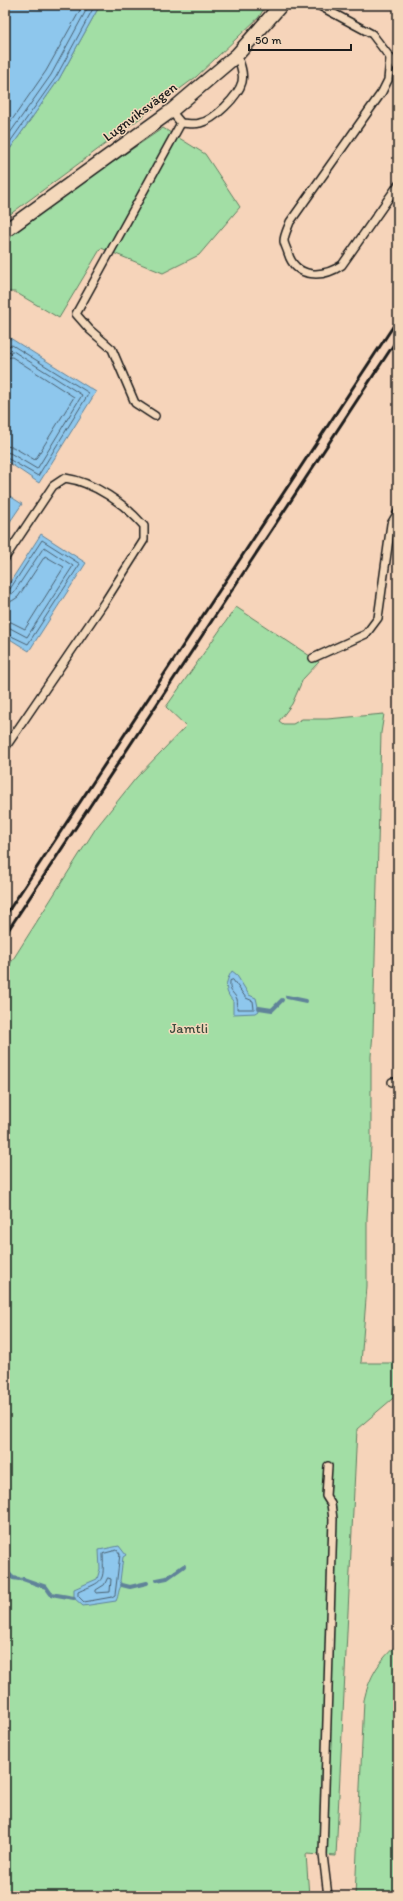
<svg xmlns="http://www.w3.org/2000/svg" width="403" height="1901" font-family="Itim,sans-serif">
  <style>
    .green { fill: #a2dea5; stroke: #5f7d60 }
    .water { fill: #8ec7ed; stroke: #608399 }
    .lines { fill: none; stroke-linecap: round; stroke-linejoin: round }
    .shore { stroke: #4a6070; stroke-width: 1 }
    .stream { stroke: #608399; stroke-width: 4 }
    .lane-casing { stroke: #1c1c1c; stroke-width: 10 }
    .street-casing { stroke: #1c1c1c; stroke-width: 16 }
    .lane { stroke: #f4d8bb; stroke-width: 7 }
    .street { stroke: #f4d8bb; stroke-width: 13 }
    .rail { stroke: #1c1c1c; stroke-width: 3 }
    .labels { text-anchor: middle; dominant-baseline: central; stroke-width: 3; stroke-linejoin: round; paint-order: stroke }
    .street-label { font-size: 14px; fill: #1c1c1c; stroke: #f4d8bb }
    .park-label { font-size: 14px; fill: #3e4c3e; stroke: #f4d8bb }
  </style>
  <rect width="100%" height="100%" fill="#f6d4ba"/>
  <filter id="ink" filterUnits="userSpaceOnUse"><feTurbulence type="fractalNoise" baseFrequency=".025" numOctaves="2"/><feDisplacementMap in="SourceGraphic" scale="8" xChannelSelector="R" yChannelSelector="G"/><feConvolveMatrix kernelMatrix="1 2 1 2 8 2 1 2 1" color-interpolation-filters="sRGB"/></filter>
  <g filter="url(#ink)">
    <g class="green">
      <polygon points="100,5 266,5 259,17 196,77 5,218 5,156 59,79"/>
      <polygon points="163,128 205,154 240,207 199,255 163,273 101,248 59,318 15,292 5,292 5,240 72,190"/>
      <polygon points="236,607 319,662 303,679 292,704 279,721 283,724 293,724 302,719 327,719 384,714 381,733 373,1033 371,1056 371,1146 367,1218 367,1286 361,1363 398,1363 398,1394 357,1429 336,1856 306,1854 309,1896 5,1896 5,972 96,828 136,778 186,726 166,707"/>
      <path d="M398 1644V1896H355L364 1700C369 1677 380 1659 398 1644Z"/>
    </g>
    <g class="water">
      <polygon points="5,5 100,5 59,79 5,156"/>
      <polygon points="10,338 96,392 39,483 5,460 5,345"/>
      <polygon points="5,493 22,504 5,529"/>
      <polygon points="41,534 86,563 29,651 5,636 5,590"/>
      <path d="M232 971 236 974 249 995 256 998 259 1011 256 1013 233 1014V1001C224 991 225 982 232 971Z"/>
      <path d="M119 1546 126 1555 123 1557 120 1581 122 1585C118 1589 119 1595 116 1601L83 1606 74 1598V1589L97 1579 100 1569 99 1550Z"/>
    </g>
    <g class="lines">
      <g class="shore">
        <polyline points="5,130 46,71 83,5"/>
        <polyline points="5,140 51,75 89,5"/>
        <polyline points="5,149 56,77 95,5"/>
        <polyline points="5,347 12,345 89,393 38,476 5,457"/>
        <polyline points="5,352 13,351 82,395 37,469 10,453 5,452"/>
        <polyline points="5,358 12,357 74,397 35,460 13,447 5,446"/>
        <polyline points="5,591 10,589 42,540 80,564 28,644 5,633"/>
        <polyline points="5,596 10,595 14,592 44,547 73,566 27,637 10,628 5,628"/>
        <polyline points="5,602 12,601 18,597 45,556 64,567 25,629 11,622 5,622"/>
        <path d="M233 980 246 998 253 1001 254 1009H237C237 1007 238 1002 237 999 233 991 229 993 230 981Z"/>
        <path d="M113 1551 117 1550 120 1554 115 1595 112 1597 84 1602 78 1596V1592C104 1580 104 1584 103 1554Z"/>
        <polygon points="108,1578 111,1579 110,1592 96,1593 96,1590 104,1585"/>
      </g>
      <g class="stream">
        <polyline points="287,997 306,1001"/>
        <polyline points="259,1008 272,1010 282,1000"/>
        <polyline points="5,1570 13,1578 19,1579"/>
        <polyline points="23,1579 46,1587 51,1594 74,1598"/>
        <polyline points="157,1580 167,1578 184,1566"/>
        <polyline points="122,1585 130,1587 147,1583"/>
      </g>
      <g class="lane-casing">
        <g id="lane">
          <polyline points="318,5 372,34 398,68"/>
          <path d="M390 58 388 80 382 92 290 222C288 228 284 235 284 241 284 244 287 249 288 253 296 279 323 278 342 265L398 185"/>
          <path d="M171 111 181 123C187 123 194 125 200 123 214 120 238 97 242 82 244 73 240 63 237 55"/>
          <polyline points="155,416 135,403 112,349 90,330 76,314 181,123"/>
          <path d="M5 558 53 486 65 478C94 482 125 504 144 526V540L106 600 5 748"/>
          <polyline points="313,658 366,634 378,618 391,524 398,512"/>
          <polyline points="392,1082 398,1082"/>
          <polyline points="328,1896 323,1855 333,1519 331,1504 326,1496 328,1466"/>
        </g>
      </g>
      <g class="street-casing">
        <polyline id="street" points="5,231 171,111 237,55 281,5"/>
      </g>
      <use href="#lane" class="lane"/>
      <use href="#street" class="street"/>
      <g class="rail">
        <polyline points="5,916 398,319"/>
        <polyline points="5,935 398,338"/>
      </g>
    </g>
  </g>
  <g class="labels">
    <g class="street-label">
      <text transform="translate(140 112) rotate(-37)">Lugnviksvägen</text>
    </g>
    <g class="park-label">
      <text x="189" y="1028">Jamtli</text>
    </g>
  </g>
  <rect width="403" height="1901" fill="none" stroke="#f4d8bb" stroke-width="20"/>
  <rect x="10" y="10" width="383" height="1881" fill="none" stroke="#1c1c1c" stroke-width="1.5" filter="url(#ink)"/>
  <path d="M249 44v6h102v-6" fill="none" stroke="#1c1c1c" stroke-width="2"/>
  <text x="255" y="44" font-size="12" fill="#1c1c1c" stroke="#f4d8bb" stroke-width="3" paint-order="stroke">50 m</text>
</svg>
